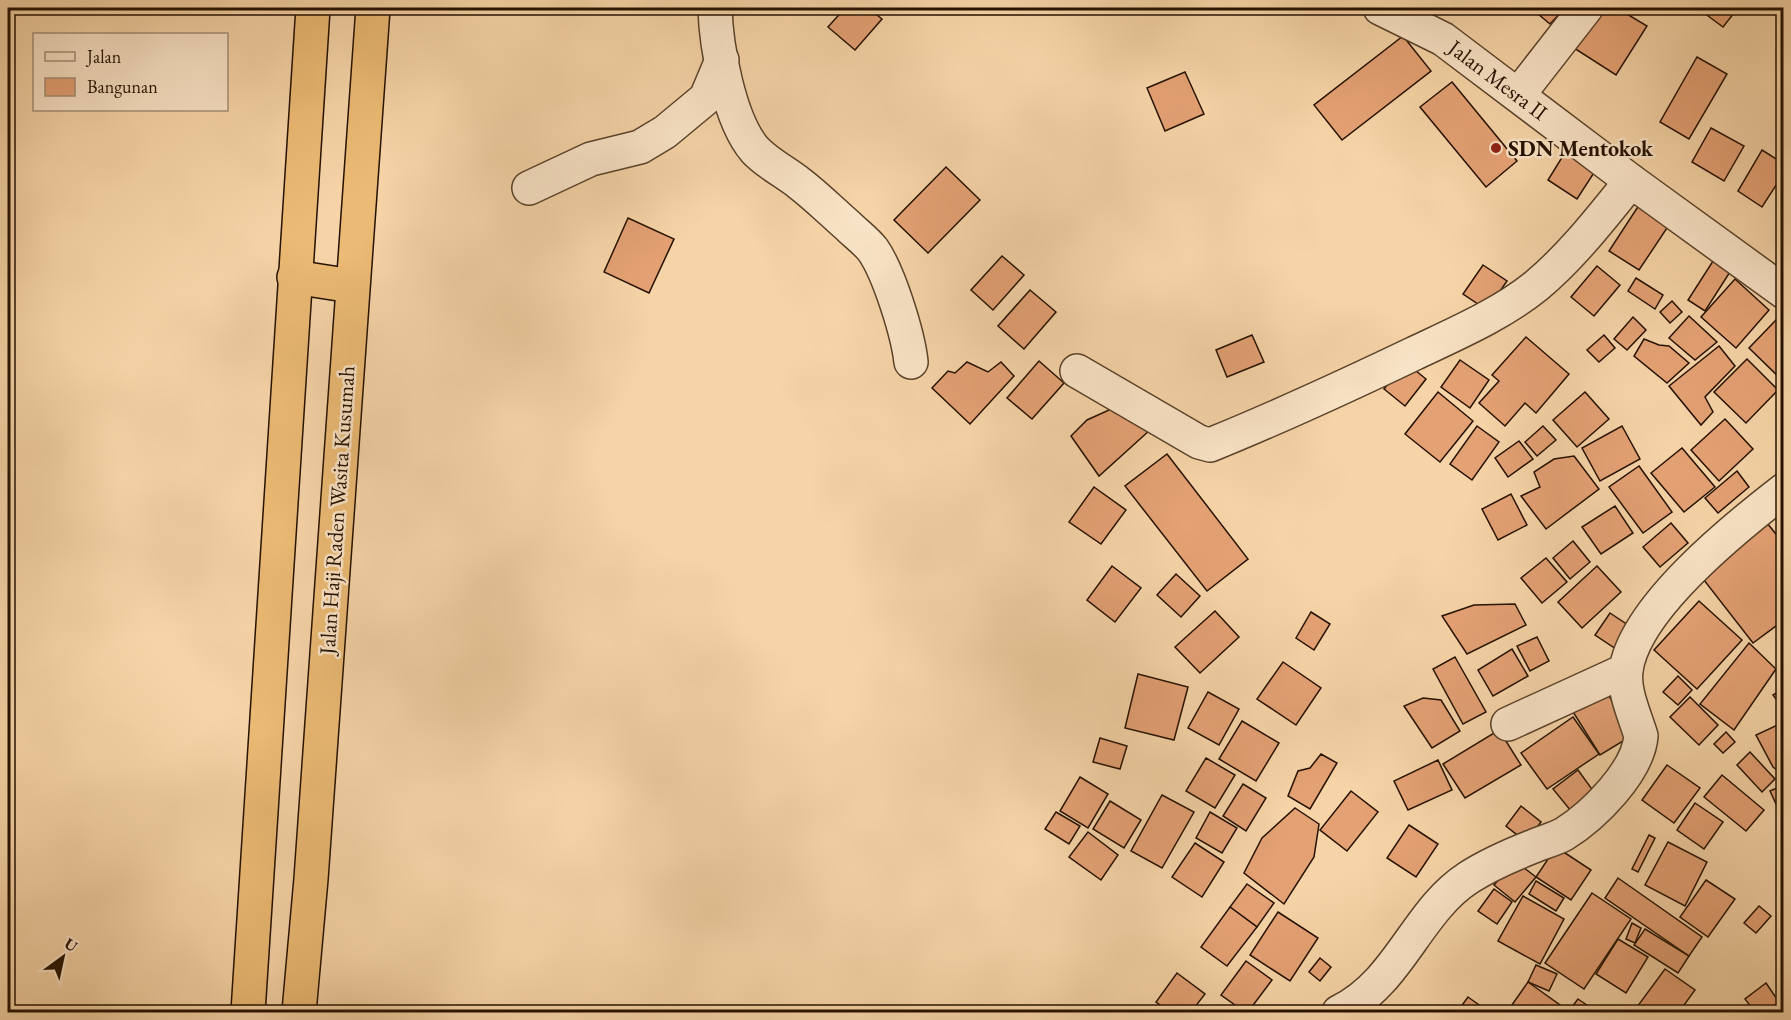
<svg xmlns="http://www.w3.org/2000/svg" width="1791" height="1020" font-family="'EB Garamond',serif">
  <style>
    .building { fill: #e4a174; stroke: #251100; stroke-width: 1.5 }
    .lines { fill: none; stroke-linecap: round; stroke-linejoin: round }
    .minor-casing { stroke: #59422a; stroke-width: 36 }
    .trunk-casing { stroke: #251100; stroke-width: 36 }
    .minor { stroke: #f9e3c6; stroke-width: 33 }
    .trunk { stroke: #ebba74; stroke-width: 33 }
    .poi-dot { fill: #8f2418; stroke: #f9e3c6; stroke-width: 2 }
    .labels { text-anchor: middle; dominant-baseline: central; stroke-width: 5; stroke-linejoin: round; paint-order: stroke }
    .street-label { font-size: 22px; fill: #251100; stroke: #f9e3c6 }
    .poi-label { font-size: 22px; font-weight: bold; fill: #251100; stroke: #f9e3c6; text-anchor: start }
  </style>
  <rect width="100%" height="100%" fill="#f6d4a7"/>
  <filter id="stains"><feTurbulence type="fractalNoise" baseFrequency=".00333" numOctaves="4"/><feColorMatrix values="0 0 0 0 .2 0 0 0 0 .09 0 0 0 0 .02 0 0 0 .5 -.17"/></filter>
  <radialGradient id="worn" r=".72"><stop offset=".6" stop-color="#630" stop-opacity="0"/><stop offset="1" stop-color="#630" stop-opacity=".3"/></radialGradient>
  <g class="building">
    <polygon points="845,8 868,8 882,19 855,50 828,27"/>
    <polygon points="1531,8 1565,8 1550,24"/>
    <polygon points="1600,8 1617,8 1647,26 1616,75 1574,48"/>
    <polygon points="1702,8 1738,8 1723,27 1700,10"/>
    <polygon points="1403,36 1431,71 1342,140 1314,105"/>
    <polygon points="1697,57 1727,74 1689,139 1660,122"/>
    <polygon points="1185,72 1204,114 1165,131 1147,88"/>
    <polygon points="1452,82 1517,161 1486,187 1420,107"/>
    <polygon points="1711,128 1744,146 1724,181 1692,162"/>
    <polygon points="1569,146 1599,165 1577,199 1548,180"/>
    <polygon points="1762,150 1784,164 1784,173 1762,207 1738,191"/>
    <polygon points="946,167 980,200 928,253 894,220"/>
    <polygon points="1641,202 1671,222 1639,270 1609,251"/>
    <polygon points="628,218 674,239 649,293 604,272"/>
    <polygon points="1002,256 1024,275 993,310 971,290"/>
    <polygon points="1713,261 1730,272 1705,311 1688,300"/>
    <polygon points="1483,265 1507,281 1487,310 1463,294"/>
    <polygon points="1597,266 1620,285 1594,316 1571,297"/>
    <polygon points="1636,278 1663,295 1655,309 1628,291"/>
    <polygon points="1735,279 1769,310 1736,348 1701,317"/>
    <polygon points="1030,290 1056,312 1024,349 998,326"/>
    <polygon points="1672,301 1682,312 1670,323 1660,312"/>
    <polygon points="1689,316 1717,342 1695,360 1669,338"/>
    <polygon points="1633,317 1646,330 1627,350 1614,339"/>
    <polygon points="1776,320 1784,326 1784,382 1749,348"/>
    <polygon points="1252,335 1264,362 1227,377 1216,350"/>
    <polygon points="1604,335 1615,348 1599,362 1587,350"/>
    <polygon points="1526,337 1569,374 1536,413 1525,403 1505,426 1479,403 1499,381 1492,375"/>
    <polygon points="1644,339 1659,345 1669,346 1689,363 1667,383 1634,356"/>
    <polygon points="1719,346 1735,366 1705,397 1713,412 1701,425 1669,386"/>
    <polygon points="1747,359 1778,390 1746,423 1714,392"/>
    <polygon points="1460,360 1489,380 1470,408 1441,387"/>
    <polygon points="1039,361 1064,383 1032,419 1007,398"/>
    <polygon points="967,362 988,372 1001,362 1014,376 970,424 932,388 948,371 955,373"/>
    <polygon points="1405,362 1426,379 1405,406 1384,389"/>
    <polygon points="1438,392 1473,421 1440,462 1405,434"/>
    <polygon points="1585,392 1609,419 1577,447 1553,420"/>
    <polygon points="1111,409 1150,430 1099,476 1071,436 1087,420"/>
    <polygon points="1725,419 1753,449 1719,481 1691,450"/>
    <polygon points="1477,426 1499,442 1472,480 1450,464"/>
    <polygon points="1543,426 1556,440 1537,456 1525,442"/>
    <polygon points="1622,426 1640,459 1600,481 1582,448"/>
    <polygon points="1519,441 1533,459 1508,477 1495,458"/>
    <polygon points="1682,448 1715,487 1684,512 1651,473"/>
    <polygon points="1167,454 1248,559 1207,591 1125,486"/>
    <polygon points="1574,456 1599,489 1546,529 1521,496 1540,487 1534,472 1554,459"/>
    <polygon points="1639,466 1672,512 1643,533 1609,487"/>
    <polygon points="1737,471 1749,487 1718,513 1705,498"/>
    <polygon points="1094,487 1126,510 1101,544 1069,522"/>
    <polygon points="1511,494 1527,525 1498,540 1482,509"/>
    <polygon points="1615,506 1633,533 1601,554 1582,527"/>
    <polygon points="1671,523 1688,543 1660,567 1643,547"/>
    <polygon points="1767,523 1784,544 1784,620 1753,643 1700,575"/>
    <polygon points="1573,541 1590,562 1570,579 1553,558"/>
    <polygon points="1546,558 1567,582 1542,603 1521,578"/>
    <polygon points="1112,566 1141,588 1115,622 1087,600"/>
    <polygon points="1597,566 1621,592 1582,628 1558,602"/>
    <polygon points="1176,574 1200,596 1181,617 1157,595"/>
    <polygon points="1699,601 1742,640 1697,689 1654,650"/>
    <polygon points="1515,604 1526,625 1467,654 1442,616 1474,605"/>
    <polygon points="1215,611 1239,637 1200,673 1175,647"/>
    <polygon points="1311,612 1330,624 1314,650 1296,638"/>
    <polygon points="1610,613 1631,627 1616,649 1595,635"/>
    <polygon points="1537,637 1549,661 1530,671 1517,646"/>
    <polygon points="1749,643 1776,669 1734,730 1700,704"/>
    <polygon points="1512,649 1528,676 1493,696 1478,670"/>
    <polygon points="1455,657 1486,712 1463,724 1433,669"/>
    <polygon points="1283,662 1321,688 1296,725 1257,699"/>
    <polygon points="1138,674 1188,687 1174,740 1125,728"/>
    <polygon points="1678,676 1692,690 1678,705 1663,692"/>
    <polygon points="1603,686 1633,735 1600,755 1570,707"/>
    <polygon points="1784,688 1784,710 1773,695"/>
    <polygon points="1208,692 1239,709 1219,745 1188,728"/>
    <polygon points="1690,697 1718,725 1699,745 1670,717"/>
    <polygon points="1423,698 1441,700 1460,731 1432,748 1404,706"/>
    <polygon points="1573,717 1599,754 1547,789 1521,753"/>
    <polygon points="1242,721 1279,743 1256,781 1219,759"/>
    <polygon points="1784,722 1784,775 1773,767 1756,735"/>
    <polygon points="1499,730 1521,765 1465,798 1443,764"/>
    <polygon points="1726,732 1735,742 1723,753 1714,744"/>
    <polygon points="1100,738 1127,746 1120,769 1093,762"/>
    <polygon points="1750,752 1775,779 1762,792 1737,765"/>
    <polygon points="1321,754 1337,763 1310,809 1288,796 1298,771 1310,768"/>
    <polygon points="1206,758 1235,775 1215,808 1186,791"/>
    <polygon points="1438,760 1452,790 1408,810 1394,781"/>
    <polygon points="1667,765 1700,788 1674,823 1642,800"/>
    <polygon points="1578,770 1594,792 1571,811 1553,789"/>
    <polygon points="1722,775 1764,810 1746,831 1704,797"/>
    <polygon points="1080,777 1108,794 1088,828 1060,811"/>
    <polygon points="1243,784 1266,798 1246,831 1223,816"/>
    <polygon points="1784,785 1784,803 1777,806 1770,791"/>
    <polygon points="1351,791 1378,812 1347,851 1320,830"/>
    <polygon points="1162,795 1194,812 1162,868 1131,851"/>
    <polygon points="1110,801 1141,820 1124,848 1093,829"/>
    <polygon points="1695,803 1723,822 1704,849 1677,830"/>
    <polygon points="1521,806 1541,822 1526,842 1506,826"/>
    <polygon points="1295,808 1319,824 1314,857 1284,904 1244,873 1262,838"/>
    <polygon points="1056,812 1080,826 1069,844 1045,829"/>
    <polygon points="1210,812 1237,828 1222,853 1196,838"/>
    <polygon points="1409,825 1438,844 1416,877 1387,858"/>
    <polygon points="1088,832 1118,855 1101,880 1069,857"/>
    <polygon points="1649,835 1655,838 1638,872 1632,869"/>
    <polygon points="1668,842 1707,862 1685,906 1645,885"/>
    <polygon points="1195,843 1224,862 1202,897 1172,877"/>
    <polygon points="1556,847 1591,870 1571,900 1536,877"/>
    <polygon points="1515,861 1536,877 1515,902 1494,885"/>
    <polygon points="1618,878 1702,937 1689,956 1605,898"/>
    <polygon points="1706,880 1735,899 1708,937 1680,917"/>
    <polygon points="1536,881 1564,898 1556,911 1529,894"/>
    <polygon points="1247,884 1274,903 1257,927 1230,907"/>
    <polygon points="1494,889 1512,902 1497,924 1478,911"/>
    <polygon points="1592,893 1631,919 1584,989 1545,963"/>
    <polygon points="1523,896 1564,919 1540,964 1498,941"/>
    <polygon points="1759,906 1771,916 1756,933 1744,923"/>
    <polygon points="1230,907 1257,927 1227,966 1201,947"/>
    <polygon points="1278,912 1318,938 1290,981 1250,955"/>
    <polygon points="1632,923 1641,928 1635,943 1626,939"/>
    <polygon points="1645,929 1689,956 1678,973 1634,945"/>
    <polygon points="1618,939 1648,957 1626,993 1596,974"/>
    <polygon points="1320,958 1331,967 1320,981 1309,972"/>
    <polygon points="1246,961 1272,980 1248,1012 1245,1012 1221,995"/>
    <polygon points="1536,965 1557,974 1549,991 1528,982"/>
    <polygon points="1665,969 1695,990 1679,1012 1637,1012 1634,1011"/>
    <polygon points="1177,973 1205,994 1191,1012 1170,1012 1156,1002"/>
    <polygon points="1528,982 1560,1005 1555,1012 1507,1012"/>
    <polygon points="1766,983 1779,1002 1764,1012 1755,1012 1745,999"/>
    <polygon points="1468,997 1489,1012 1457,1012"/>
    <polygon points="1578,999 1597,1012 1568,1012"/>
  </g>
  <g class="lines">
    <g class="minor-casing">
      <g id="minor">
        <path d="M715 8C716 46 729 120 755 150 767 163 785 172 799 183 816 196 831 211 847 225 855 233 866 241 873 250 889 273 908 334 911 362"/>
        <polyline points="1380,8 1443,39 1631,181 1784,292"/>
        <polyline points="1519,94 1586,8"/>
        <polyline points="529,188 591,159 640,147 665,132 706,98 722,60"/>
        <path d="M1077 371 1199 442 1210 445C1279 417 1346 386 1413 354 1455 334 1500 315 1536 286 1572 256 1602 217 1631 181"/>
        <polyline points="1508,724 1626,670"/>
        <path d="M1339 1012C1399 983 1416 912 1468 878 1488 865 1511 855 1534 846 1543 842 1555 839 1564 834 1593 816 1638 772 1641 736 1635 716 1623 691 1626 670 1635 608 1736 527 1784 490"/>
      </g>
    </g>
    <g class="trunk-casing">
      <g id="trunk">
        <polyline points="294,277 352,286"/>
        <polyline points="248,1012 313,8"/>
        <polyline points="299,1012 311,879 373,8"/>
      </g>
    </g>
    <use href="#minor" class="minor"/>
    <use href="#trunk" class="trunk"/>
  </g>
  <circle class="poi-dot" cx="1496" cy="148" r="6"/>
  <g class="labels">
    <g class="street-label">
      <text transform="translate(1498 80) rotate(37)">Jalan Mesra II</text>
      <text transform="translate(337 510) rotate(-86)">Jalan Haji Raden Wasita Kusumah</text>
    </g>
    <g class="poi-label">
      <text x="1508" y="148">SDN Mentokok</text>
    </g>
  </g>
  <rect width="1791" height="1020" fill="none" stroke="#f6d4a7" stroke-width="30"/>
  <rect x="9" y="9" width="1773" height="1002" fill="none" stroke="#251100" stroke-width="3"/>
  <rect x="15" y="15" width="1761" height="990" fill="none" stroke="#251100" stroke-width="1.5"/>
  <rect x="33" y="33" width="195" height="78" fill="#f9e3c6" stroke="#a48f77" stroke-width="1.5"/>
  <rect x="45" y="52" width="30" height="9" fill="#f9e3c6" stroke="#a48f77" stroke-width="1.5"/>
  <text x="87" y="63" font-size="18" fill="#251100">Jalan</text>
  <rect x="45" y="78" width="30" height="18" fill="#e4a174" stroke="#a48f77" stroke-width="1.5"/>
  <text x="87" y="93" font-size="18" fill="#251100">Bangunan</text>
  <g transform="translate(63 957) rotate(33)" stroke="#f9e3c6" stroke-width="4.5" paint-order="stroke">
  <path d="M0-4.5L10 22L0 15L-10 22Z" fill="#251100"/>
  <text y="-9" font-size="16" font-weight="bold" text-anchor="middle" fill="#251100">U</text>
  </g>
  <rect width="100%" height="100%" filter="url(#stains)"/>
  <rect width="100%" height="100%" fill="url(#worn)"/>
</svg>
